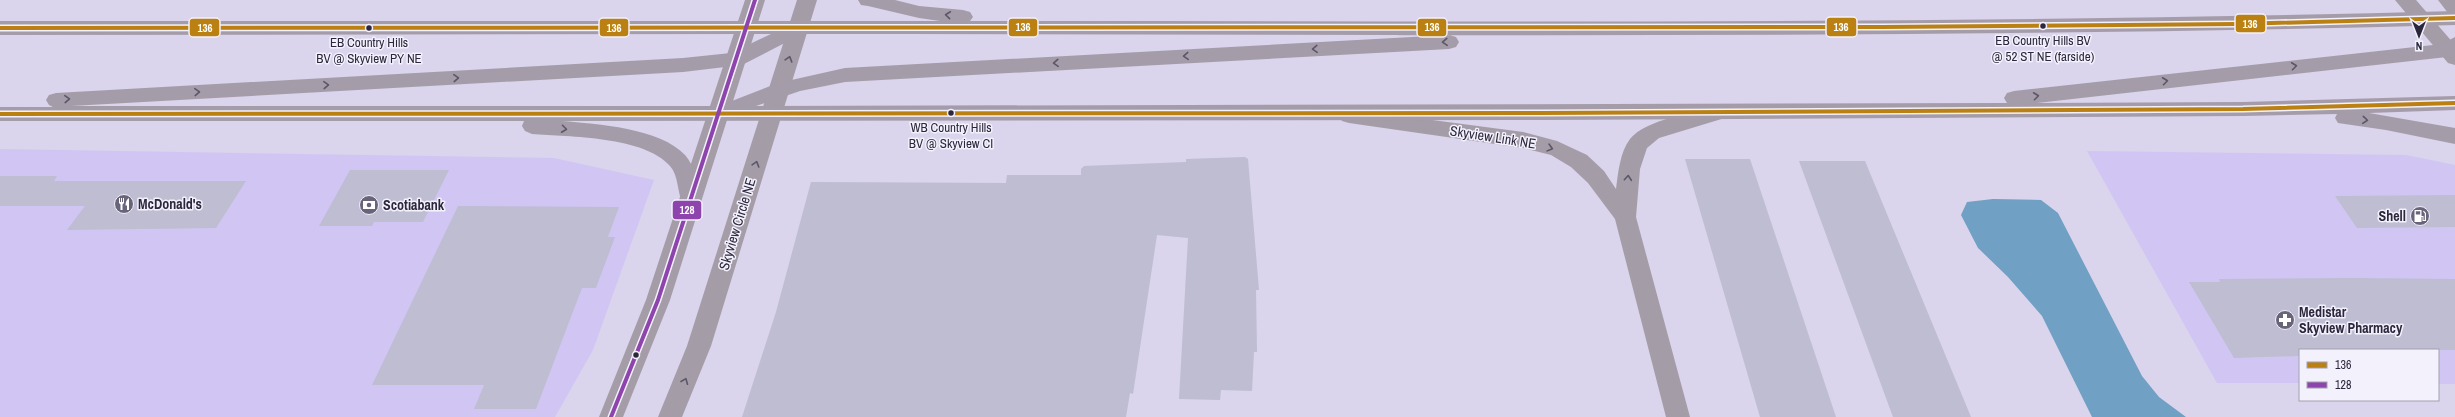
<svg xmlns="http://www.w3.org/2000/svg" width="2455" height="417" font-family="'Archivo Narrow',sans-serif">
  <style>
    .built { fill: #d1c6f3 }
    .water { fill: #70a0c3 }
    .building { fill: #bebdd2 }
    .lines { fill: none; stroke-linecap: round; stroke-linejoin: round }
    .minor { fill: #a49ca7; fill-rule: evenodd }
    .tertiary { fill: #a49ca7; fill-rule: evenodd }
    .secondary { fill: #a49ca9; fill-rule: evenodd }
    .bus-1-casing { stroke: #f3f1fc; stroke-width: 7 }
    .bus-2-casing { stroke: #f3f1fc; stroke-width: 7 }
    .bus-1 { stroke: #ba8012; stroke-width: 4 }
    .bus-2 { stroke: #8e44ad; stroke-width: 4 }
    .oneway { stroke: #5c5668 }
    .oneway2 { stroke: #5c5667 }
    .bus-dot { fill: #2c273c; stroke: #f3f1fc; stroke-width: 1.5 }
    .labels { text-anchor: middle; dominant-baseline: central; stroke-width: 3; stroke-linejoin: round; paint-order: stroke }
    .bus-label { font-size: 13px; fill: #2c273c; stroke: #f3f1fc }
    .street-label { font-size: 14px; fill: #2c273c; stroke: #f3f1fc }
    .poi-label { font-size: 14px; font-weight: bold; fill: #2c273c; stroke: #f3f1fc; text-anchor: start }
    .line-badge { stroke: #f3f1fc; stroke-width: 1.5 }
    .badge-label { font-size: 11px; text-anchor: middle; font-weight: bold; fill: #fff }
  </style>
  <rect width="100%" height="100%" fill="#dad4ec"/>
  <g class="built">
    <polygon points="0,149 554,158 654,180 593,350 555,417 0,417"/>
    <polygon points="2087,151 2406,155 2455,165 2455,384 2438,384 2438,350 2300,350 2300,383 2217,383"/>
  </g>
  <polygon class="water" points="1993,199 2041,200 2058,213 2142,376 2159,397 2186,417 2092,417 2042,316 2008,277 1978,248 1961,215 1967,202"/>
  <g class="building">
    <polygon points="1245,157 1248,159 1259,290 1256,290 1257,352 1254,352 1252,391 1221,390 1220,400 1179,399 1188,238 1157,235 1133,394 1130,393 1126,417 742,417 776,312 811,182 1006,183 1007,175 1081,175 1081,169 1084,166 1186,162 1186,159"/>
    <polygon points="1685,159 1750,159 1836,417 1760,417"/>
    <polygon points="1799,161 1865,161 1971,417 1893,417"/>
    <polygon points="350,170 449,170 423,222 374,222 372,226 319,226"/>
    <polygon points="0,176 57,176 54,181 246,181 216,228 67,230 85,206 0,206"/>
    <polygon points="2455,195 2455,227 2357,228 2335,196"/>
    <polygon points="458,206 619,207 608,237 615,237 596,288 582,288 536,409 474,409 484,385 372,385"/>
    <polygon points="2353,278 2455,279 2455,350 2300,350 2300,356 2234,358 2189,282 2220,282 2219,279"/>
  </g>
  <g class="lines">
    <path class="minor" d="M1721 105 1728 107 1731 112 1728 117 1659 138 1647 148 1640 169 1636 217 1690 417H1666L1615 219 1588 183 1571 167 1551 155 1523 148 1349 123 1342 121 1339 116 1342 111 1349 109 1523 132 1557 141 1587 155 1604 171 1616 189C1618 173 1620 152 1630 139 1646 119 1697 112 1721 105Z"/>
    <g class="tertiary">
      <polygon points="745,0 765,0 670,300 623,417 599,417 646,300"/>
      <polygon points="797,0 817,0 711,346 682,417 658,417 687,346"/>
      <polygon points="2395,0 2416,0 2455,45 2455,65 2448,63"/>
      <polygon points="2438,0 2455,0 2455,14 2448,13"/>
    </g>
    <path class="secondary" d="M858 0H895L919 6 963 10 970 12 973 17 970 21C1465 21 1960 25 2455 11V25C1904 40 1353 34 802 34L742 65 683 72 71 106H719L778 83 845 68 1449 35 1456 37 1459 42 1456 47 1449 49 845 82 800 91 756 106 2007 103 2004 98 2007 93 2014 91 2442 44 2455 37V54L2447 57 2037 103 2243 102 2455 96V110L2369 113 2455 128V144L2386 130 2338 123 2335 118 2337 114 2243 116 1542 120 562 121C597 124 660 128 685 155 695 166 698 184 702 198L699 204 691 206 683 204C677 193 679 176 670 166 644 136 570 137 532 134L525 131 522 126 524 121H0V107H53L49 105 46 100 49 95 56 93 683 58 731 53 771 34 0 35V21H940L919 18 868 6 861 5Z"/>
    <g class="bus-1-casing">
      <g id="bus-1">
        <polyline points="0,28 1882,27 2238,24 2455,18"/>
        <polyline points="0,114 1542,113 2243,109 2455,103"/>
      </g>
    </g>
    <g class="bus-2-casing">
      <polyline id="bus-2" points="611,417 658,300 755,0"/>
    </g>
    <use href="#bus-1" class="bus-1"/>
    <use href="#bus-2" class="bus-2"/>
  </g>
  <defs><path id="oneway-chevron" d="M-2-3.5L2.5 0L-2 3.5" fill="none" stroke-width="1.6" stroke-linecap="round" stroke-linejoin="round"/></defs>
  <g class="oneway">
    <use href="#oneway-chevron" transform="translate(948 15) rotate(-174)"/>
    <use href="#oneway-chevron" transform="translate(1445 42) rotate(177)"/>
    <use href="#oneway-chevron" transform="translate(1315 49) rotate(177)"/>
    <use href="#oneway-chevron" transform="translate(1186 56) rotate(177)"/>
    <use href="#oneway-chevron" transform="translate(1056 63) rotate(177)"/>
    <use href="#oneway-chevron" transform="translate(2294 66) rotate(-7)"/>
    <use href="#oneway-chevron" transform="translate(456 78) rotate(-3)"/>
    <use href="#oneway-chevron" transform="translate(2165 81) rotate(-7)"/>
    <use href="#oneway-chevron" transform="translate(326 85) rotate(-3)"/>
    <use href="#oneway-chevron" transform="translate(197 92) rotate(-3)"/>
    <use href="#oneway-chevron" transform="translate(2036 96) rotate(-7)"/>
    <use href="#oneway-chevron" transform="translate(67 99) rotate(-3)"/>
    <use href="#oneway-chevron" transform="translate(2365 120) rotate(5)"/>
    <use href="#oneway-chevron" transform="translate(564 129) rotate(7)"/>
  </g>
  <g class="oneway2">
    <use href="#oneway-chevron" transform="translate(789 59) rotate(-73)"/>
    <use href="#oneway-chevron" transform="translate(1550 148) rotate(15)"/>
    <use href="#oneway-chevron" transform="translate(756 164) rotate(-73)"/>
    <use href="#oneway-chevron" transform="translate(1628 178) rotate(-85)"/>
    <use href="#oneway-chevron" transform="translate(685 381) rotate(-68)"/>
  </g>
  <defs>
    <g id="restaurant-disc" transform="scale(1)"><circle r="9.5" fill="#69647a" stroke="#f3f1fc"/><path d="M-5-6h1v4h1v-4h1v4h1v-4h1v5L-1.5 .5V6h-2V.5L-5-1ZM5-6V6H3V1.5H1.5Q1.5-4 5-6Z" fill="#fff"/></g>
    <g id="bank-disc" transform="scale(1)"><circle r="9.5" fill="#69647a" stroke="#f3f1fc"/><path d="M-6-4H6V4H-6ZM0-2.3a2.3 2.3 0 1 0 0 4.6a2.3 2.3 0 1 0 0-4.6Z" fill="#fff"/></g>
    <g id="fuel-disc" transform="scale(1)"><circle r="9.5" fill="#69647a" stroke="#f3f1fc"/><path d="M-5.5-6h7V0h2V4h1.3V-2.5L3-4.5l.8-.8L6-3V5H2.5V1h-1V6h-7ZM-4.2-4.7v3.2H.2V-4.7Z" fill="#fff"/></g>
    <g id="pharmacy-disc" transform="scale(1)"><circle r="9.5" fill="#69647a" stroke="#f3f1fc"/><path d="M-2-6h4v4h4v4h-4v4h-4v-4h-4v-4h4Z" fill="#fff"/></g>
  </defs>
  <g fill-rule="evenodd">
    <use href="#restaurant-disc" x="124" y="204"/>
    <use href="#bank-disc" x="369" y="205"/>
    <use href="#fuel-disc" x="2420" y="216"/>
    <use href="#pharmacy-disc" x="2285" y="320"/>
  </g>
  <g class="bus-dot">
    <circle cx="2043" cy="26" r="3.5"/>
    <circle cx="369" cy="28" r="3.5"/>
    <circle cx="951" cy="113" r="3.5"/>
    <circle cx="636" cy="355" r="3.5"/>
  </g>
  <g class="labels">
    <g class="bus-label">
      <text x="2043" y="40">EB Country Hills BV<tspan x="2043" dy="16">@ 52 ST NE (farside)</tspan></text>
      <text x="369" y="42">EB Country Hills<tspan x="369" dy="16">BV @ Skyview PY NE</tspan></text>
      <text x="951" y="127">WB Country Hills<tspan x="951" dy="16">BV @ Skyview CI</tspan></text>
    </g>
    <g class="street-label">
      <text transform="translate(1493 137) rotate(9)">Skyview Link NE</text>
      <text transform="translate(737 224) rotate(-73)">Skyview Circle NE</text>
    </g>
    <g class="poi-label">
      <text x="138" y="204">McDonald's</text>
      <text x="383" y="205">Scotiabank</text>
      <text x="2406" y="216" text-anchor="end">Shell</text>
      <text x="2299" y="312">Medistar<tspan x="2299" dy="16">Skyview Pharmacy</tspan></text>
    </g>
  </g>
  <g class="line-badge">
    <rect x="2235" y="14" width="31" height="19" rx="4" fill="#ba8012"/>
    <rect x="1826" y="17" width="31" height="20" rx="4" fill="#ba8012"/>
    <rect x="1417" y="18" width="30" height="19" rx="4" fill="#ba8012"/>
    <rect x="1008" y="18" width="30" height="19" rx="4" fill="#ba8012"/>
    <rect x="599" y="18" width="30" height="19" rx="4" fill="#ba8012"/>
    <rect x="189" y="18" width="31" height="19" rx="4" fill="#ba8012"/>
    <rect x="672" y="200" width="30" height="20" rx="4" fill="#8e44ad"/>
  </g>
  <g class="badge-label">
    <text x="2250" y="28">136</text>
    <text x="1841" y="31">136</text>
    <text x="1432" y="31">136</text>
    <text x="1023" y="31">136</text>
    <text x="614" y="32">136</text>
    <text x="205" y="32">136</text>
    <text x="687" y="214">128</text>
  </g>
  <rect x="2299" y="349" width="140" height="52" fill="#f3f1fc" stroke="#a3a0af"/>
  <rect x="2307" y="362" width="20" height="6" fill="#ba8012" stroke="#a3a0af"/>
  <text x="2335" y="369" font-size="12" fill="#2c273c">136</text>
  <rect x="2307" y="382" width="20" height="6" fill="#8e44ad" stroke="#a3a0af"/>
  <text x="2335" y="389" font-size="12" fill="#2c273c">128</text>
  <g transform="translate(2419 36) rotate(180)" stroke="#f3f1fc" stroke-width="3" paint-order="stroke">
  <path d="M0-3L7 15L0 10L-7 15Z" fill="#2c273c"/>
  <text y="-6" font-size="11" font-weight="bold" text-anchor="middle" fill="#2c273c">N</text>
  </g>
</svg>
